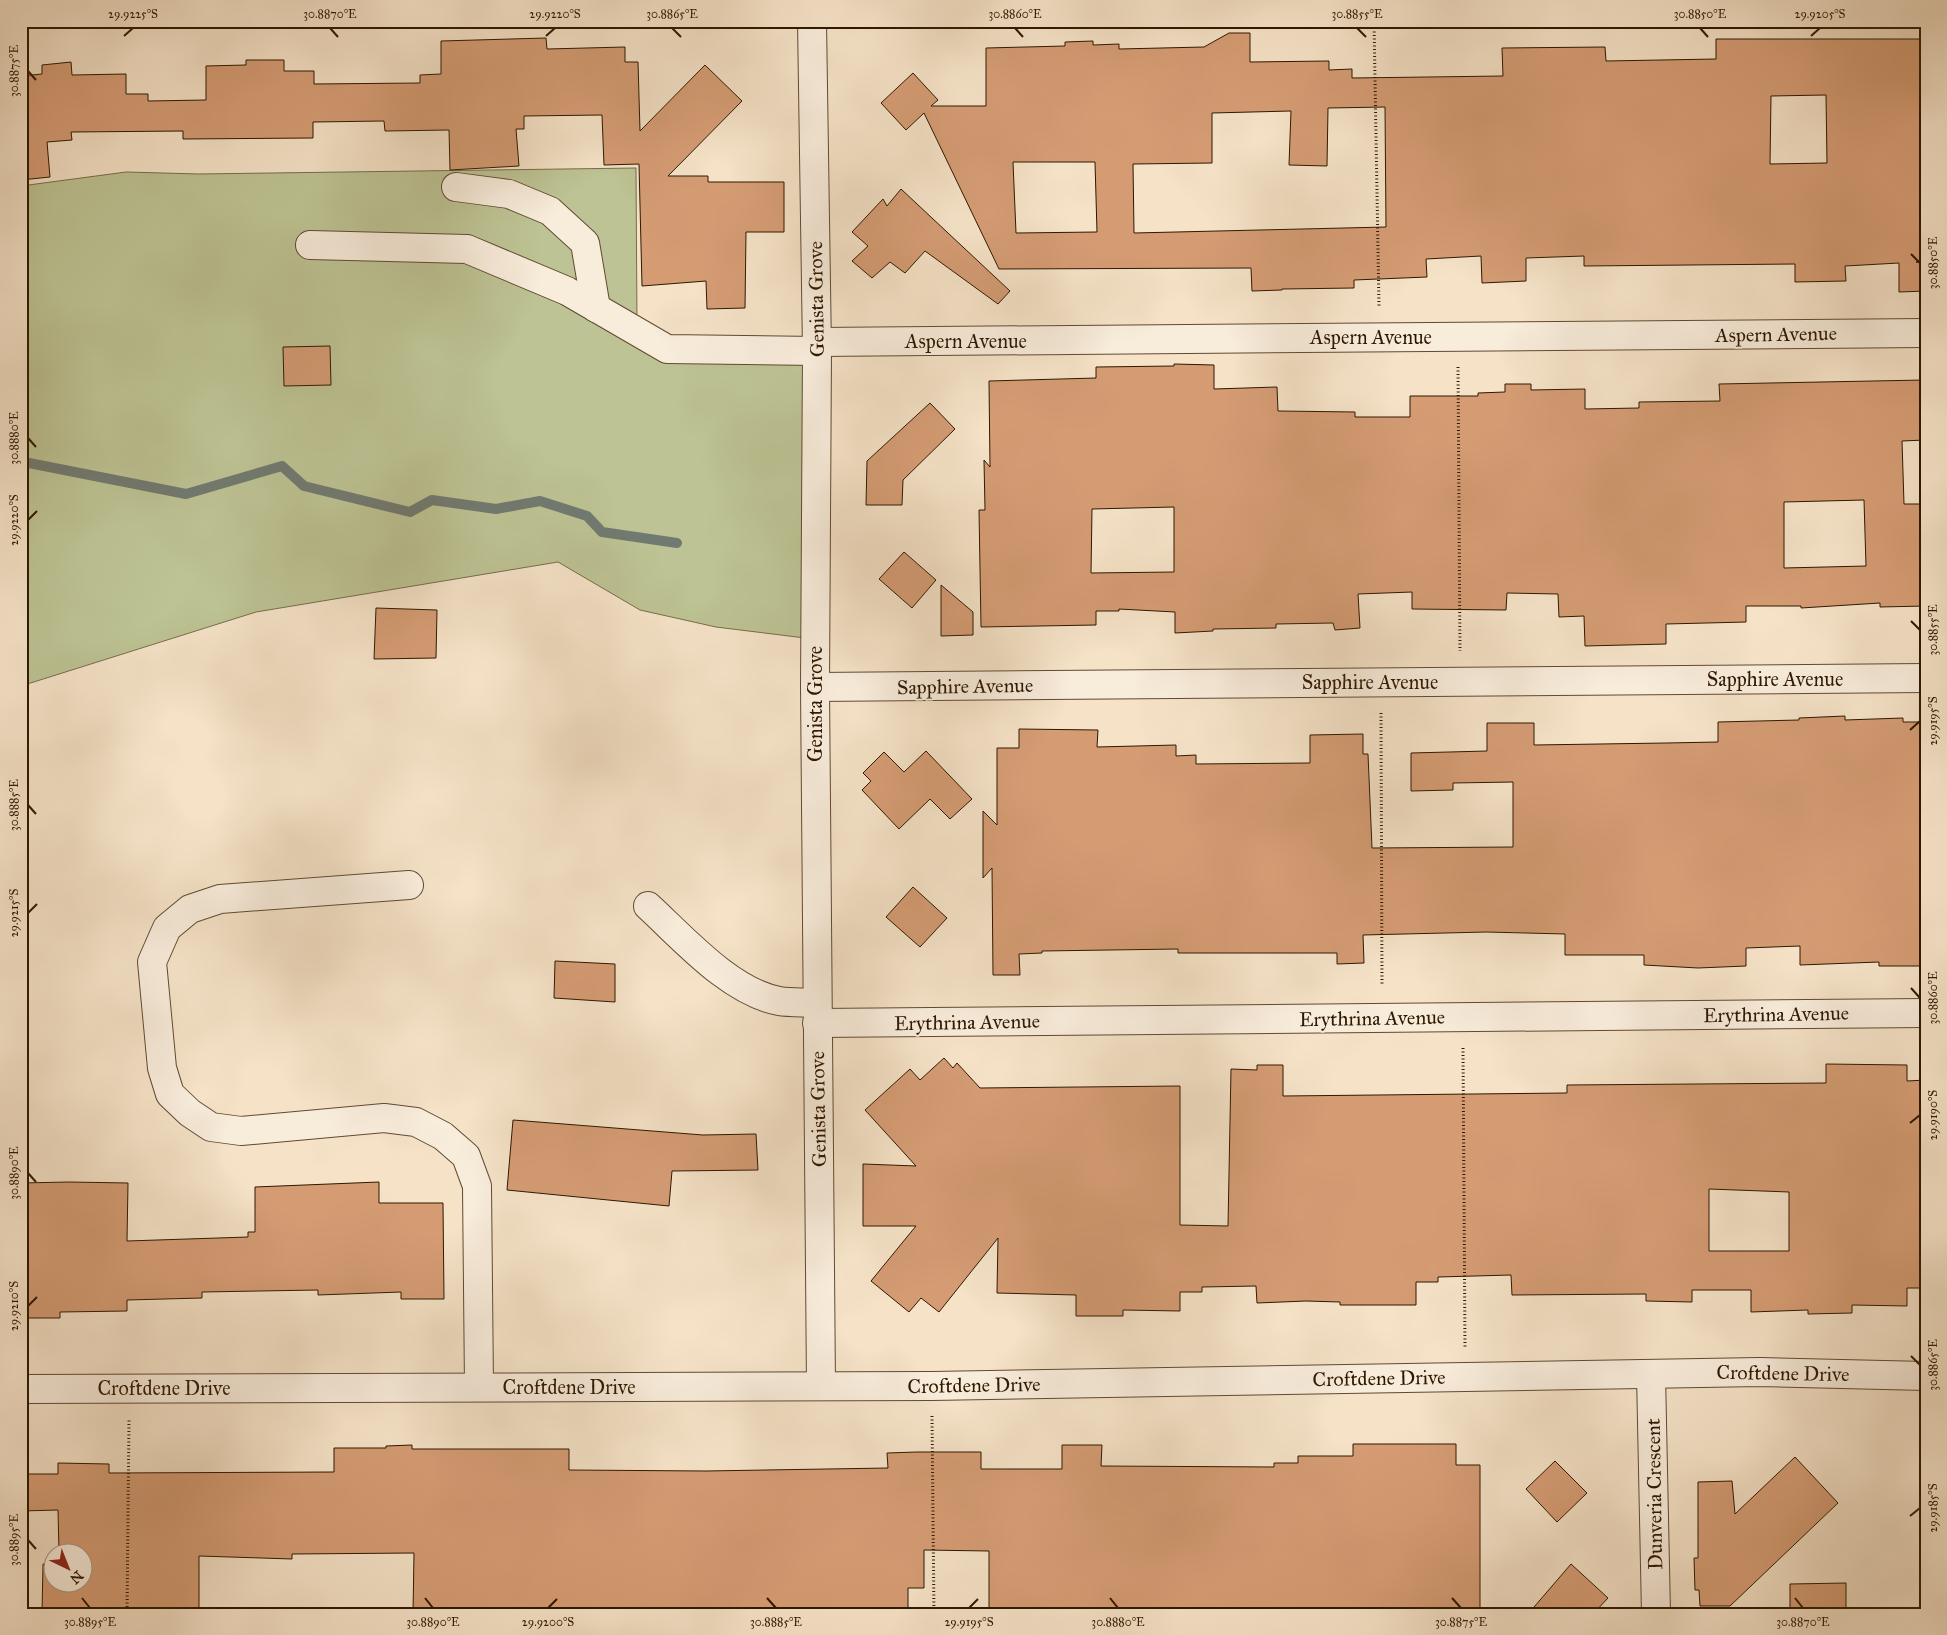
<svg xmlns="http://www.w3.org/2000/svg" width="1947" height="1635" font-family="'IM FELL Great Primer',serif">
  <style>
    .green { fill: #bdc394; stroke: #766e4a }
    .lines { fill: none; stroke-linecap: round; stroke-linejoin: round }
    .stream { stroke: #717a71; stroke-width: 10 }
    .building { fill: #d59c74; stroke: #2e1800; fill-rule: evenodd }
    .minor-casing { stroke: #604a32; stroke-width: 30 }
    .path { stroke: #2e1800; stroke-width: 3; stroke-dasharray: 1 2.5; stroke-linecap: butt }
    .minor { stroke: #f8ecdb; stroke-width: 28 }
    .ticks { fill: none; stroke: #2e1800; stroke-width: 2 }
    .labels { text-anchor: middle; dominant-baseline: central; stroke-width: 4; stroke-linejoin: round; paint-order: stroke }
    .street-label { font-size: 20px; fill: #2e1800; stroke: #f8ecdb }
    .neatline { fill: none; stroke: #2e1800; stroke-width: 2 }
    .ticks-label { font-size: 12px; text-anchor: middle; fill: #2e1800 }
  </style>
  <rect width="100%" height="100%" fill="#f5e2c7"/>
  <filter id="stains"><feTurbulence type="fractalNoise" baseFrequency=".004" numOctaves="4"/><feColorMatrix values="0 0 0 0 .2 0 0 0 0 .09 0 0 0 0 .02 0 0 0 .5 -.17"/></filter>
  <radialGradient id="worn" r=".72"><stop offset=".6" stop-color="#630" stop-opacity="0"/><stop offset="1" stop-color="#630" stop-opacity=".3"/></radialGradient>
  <polygon class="green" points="636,168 637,327 667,345 816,350 813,639 716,627 640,610 558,562 256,612 21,686 21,186 126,172 199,174"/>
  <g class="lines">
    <polyline class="stream" points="21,466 29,463 186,494 282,466 304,486 410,512 432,500 496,509 540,501 587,516 602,532 677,543"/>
  </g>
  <g class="building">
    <path d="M1229 33H1250V62L1329 61V70L1352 69V78L1503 76 1502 48 1605 47 1606 61 1716 59V39H1923L1926 199H1921L1922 262H1916H1926V291L1899 292V263L1845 266 1846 281 1795 282V264L1584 266V256L1526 258V281L1482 283 1481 256 1426 259 1427 277 1354 280V288L1282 289V290L1252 291 1251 268 999 269 924 113 906 130 881 103 913 73 938 100 931 106H986V48L1065 46V42L1093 41V45L1119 44V49L1204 47ZM1826 95 1827 163 1770 164 1771 96ZM1385 107 1386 227 1134 233 1133 164 1212 163V113L1291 111 1289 165 1327 166 1328 108ZM1013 162H1095L1097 232 1016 233Z"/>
    <polygon points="546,38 547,49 625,47 625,62 638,62 640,131 705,65 742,101 668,176 708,176 708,182 784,182 784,232 746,232 745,308 707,309 706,281 642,286 639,164 604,165 602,115 524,116 524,129 516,129 519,166 450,170 449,130 385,131 384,121 313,122 313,138 183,139 183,131 71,132 72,140 47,142 50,177 21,180 21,76 42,74 42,65 71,62 72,75 126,74 126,94 148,94 148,101 206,100 206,66 246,65 246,60 284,60 284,71 314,71 314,84 420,83 420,75 441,74 441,41"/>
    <polygon points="901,189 1010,291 998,304 925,251 905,273 890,262 872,278 852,261 868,246 852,232 883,199 887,206"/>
    <polygon points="330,346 331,385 284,386 283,347"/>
    <path d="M1174 364 1214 365V389L1277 387 1278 411 1355 412V417H1410V396H1478V393L1505 392V384H1531V390L1585 389V409L1639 408V402L1720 401 1719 384 1924 380 1925 440 1902 441 1904 504H1926V606L1880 607V603L1801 608V606H1746V622L1666 624V644L1585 646 1584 616 1559 617 1558 594 1507 593 1506 610 1412 609V592L1358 594 1360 628 1335 630 1333 623 1276 624V628L1213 629V631L1175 633V612L1119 609V611H1096V625L981 627 979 510H985L984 460 990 467 989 381 1096 378V367L1174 366ZM1864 500 1866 566 1784 568V502ZM1174 507V572L1091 573 1092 509Z"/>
    <polygon points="930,403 955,429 903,480 902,505 866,505 867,461"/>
    <polygon points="904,552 936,580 912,608 879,579"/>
    <polygon points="941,585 973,612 973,635 941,636"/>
    <polygon points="376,608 437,610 436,658 374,659"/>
    <polygon points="1845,716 1845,720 1903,718 1903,722 1926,722 1926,966 1879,966 1879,962 1800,965 1800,946 1746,948 1746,966 1698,968 1644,965 1644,955 1565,955 1565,934 1486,932 1363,935 1364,963 1337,964 1337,953 1178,953 1178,949 1042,951 1042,953 1019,954 1020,975 993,975 992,868 983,878 983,811 997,825 997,748 1019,748 1019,729 1098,730 1097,747 1176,745 1176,756 1196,755 1196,764 1310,763 1310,735 1363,734 1363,754 1368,754 1372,848 1513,847 1513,782 1453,783 1453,790 1411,791 1411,753 1487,751 1487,723 1534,723 1534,745 1666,743 1718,742 1718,722 1799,720 1799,718"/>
    <polygon points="926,751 972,799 950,819 930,799 899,829 862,790 871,781 863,773 884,752 904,772"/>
    <polygon points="913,887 947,918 920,947 886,917"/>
    <polygon points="555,961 615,964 615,1002 554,998"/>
    <path d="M944 1058 953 1068 957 1063 980 1088 1180 1086V1225L1228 1226 1231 1069 1257 1070V1065H1283V1096L1567 1093V1085L1826 1083V1064L1907 1065V1081L1926 1080V1288H1907V1306L1852 1305V1313L1808 1314V1310L1751 1312V1290H1692V1302L1646 1301V1294L1512 1295 1511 1275 1438 1277V1282H1416V1305H1340V1302L1306 1301 1257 1303 1256 1286 1202 1287V1292H1180V1311L1123 1310V1316H1076V1295L997 1293 998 1238 939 1312 921 1298 909 1312 871 1281 916 1226H863V1164L916 1166 865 1110 910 1069 920 1080ZM1709 1189 1789 1192V1251H1709Z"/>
    <polygon points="513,1120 703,1135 756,1134 758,1170 672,1171 669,1206 507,1190"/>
    <polygon points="69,1182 128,1183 127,1241 248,1237 248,1232 255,1232 255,1187 379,1182 379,1203 443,1203 444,1299 401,1299 401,1292 318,1295 318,1290 202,1292 202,1298 127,1300 127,1311 60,1312 60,1318 21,1318 21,1183"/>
    <polygon points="1353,1444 1456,1444 1456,1465 1480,1465 1480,1614 989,1614 989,1551 924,1550 924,1588 908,1588 908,1614 413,1614 414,1553 292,1554 292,1559 199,1556 199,1614 42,1614 43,1564 52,1564 52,1582 82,1582 82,1552 59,1552 58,1510 21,1511 21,1474 58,1474 58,1463 109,1464 109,1473 334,1472 334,1448 386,1448 386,1446 412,1445 412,1449 569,1449 569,1470 706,1471 888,1468 887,1453 917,1452 981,1452 981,1469 1062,1469 1062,1445 1102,1445 1101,1466 1274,1467 1274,1463 1298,1463 1298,1456 1353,1456"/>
    <polygon points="1795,1457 1838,1503 1730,1606 1700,1606 1699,1590 1695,1590 1694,1558 1698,1558 1698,1482 1732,1481 1735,1514"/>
    <polygon points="1555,1461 1587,1493 1557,1522 1526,1489"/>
    <polygon points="1571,1564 1608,1598 1593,1614 1528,1614"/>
    <polygon points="1846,1583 1846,1614 1790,1614 1790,1584"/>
  </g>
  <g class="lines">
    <g class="minor-casing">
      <g id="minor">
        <polyline points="812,21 817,351 815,687 821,1386"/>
        <polyline points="456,187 509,194 550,211 585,243 596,308"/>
        <polyline points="310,245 467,249 567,291 667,349 817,351"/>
        <polyline points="817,342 1926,333"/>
        <polyline points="815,687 1926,678"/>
        <polyline points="409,885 220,899 190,909 167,928 152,962 162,1068 170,1094 190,1113 211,1127 241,1131 384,1118 416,1122 443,1136 466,1156 477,1186 479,1387"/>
        <path d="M648 906C683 938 730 992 779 1001 791 1003 805 1002 817 1003"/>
        <polyline points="817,1023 1926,1013"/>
        <polyline points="1651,1374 1656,1614"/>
        <polyline points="21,1389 932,1386 1760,1372 1926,1376"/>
      </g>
    </g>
    <g class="path">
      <polyline points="1374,21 1379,307"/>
      <polyline points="1458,367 1460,651"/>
      <polyline points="1381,713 1382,986"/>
      <polyline points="1463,1048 1465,1347"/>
      <polyline points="932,1416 934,1614"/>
      <polyline points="127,1614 129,1419"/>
    </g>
    <use href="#minor" class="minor"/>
  </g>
  <path class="ticks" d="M330 28 338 37M672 28 681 37M1015 28 1023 37M1357 28 1366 37M1700 28 1708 37M124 36 133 28M546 36 555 28M1811 36 1820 28M28 71 36 80M1911 254 1920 263M28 438 36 447M28 520 37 511M1911 621 1920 630M1910 730 1920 721M28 805 36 814M28 913 37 904M1911 988 1920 998M1910 1123 1920 1115M28 1173 36 1182M28 1306 37 1297M1911 1356 1920 1365M1910 1516 1920 1508M28 1540 36 1549M82 1598 90 1608M425 1598 433 1608M767 1598 776 1608M1110 1598 1118 1608M1452 1598 1461 1608M1795 1598 1803 1608M548 1608 557 1599M969 1608 978 1599"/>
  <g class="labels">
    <g class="street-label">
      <text transform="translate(816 299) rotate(-91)">Genista Grove</text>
      <text transform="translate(1776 334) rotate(-1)">Aspern Avenue</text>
      <text x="1371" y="337">Aspern Avenue</text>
      <text x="966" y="341">Aspern Avenue</text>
      <text x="1775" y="679">Sapphire Avenue</text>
      <text x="1370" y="682">Sapphire Avenue</text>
      <text transform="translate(965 686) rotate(-1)">Sapphire Avenue</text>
      <text transform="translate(815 704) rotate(-90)">Genista Grove</text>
      <text transform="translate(1776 1014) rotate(-1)">Erythrina Avenue</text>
      <text transform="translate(1372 1018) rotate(-1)">Erythrina Avenue</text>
      <text transform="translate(967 1022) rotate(-1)">Erythrina Avenue</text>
      <text transform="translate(818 1109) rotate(-91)">Genista Grove</text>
      <text transform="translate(1783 1373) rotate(1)">Croftdene Drive</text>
      <text transform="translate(1379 1378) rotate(-1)">Croftdene Drive</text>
      <text transform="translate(974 1385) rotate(-1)">Croftdene Drive</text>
      <text x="569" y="1387">Croftdene Drive</text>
      <text x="164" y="1388">Croftdene Drive</text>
      <text transform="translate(1654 1494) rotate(-91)">Dunveria Crescent</text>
    </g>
  </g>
  <rect width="1947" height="1635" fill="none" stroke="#f5e2c7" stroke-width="55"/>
  <g transform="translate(68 1568) rotate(137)"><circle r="24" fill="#f8ecdb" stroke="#a79783"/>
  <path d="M0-4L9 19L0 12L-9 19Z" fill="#8f2418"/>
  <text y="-8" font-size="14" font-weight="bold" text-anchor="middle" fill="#2e1800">N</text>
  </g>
  <rect x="28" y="28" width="1892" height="1580" class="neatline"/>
  <g class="ticks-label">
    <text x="133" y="18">29.9225°S</text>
    <text x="330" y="18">30.8870°E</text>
    <text x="555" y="18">29.9220°S</text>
    <text x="672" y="18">30.8865°E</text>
    <text x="1015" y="18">30.8860°E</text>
    <text x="1357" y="18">30.8855°E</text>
    <text x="1700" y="18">30.8850°E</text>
    <text x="1820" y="18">29.9205°S</text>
    <text transform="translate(14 71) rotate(-90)" y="4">30.8875°E</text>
    <text transform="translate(1933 263) rotate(-90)" y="4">30.8850°E</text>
    <text transform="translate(14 438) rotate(-90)" y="4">30.8880°E</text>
    <text transform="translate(14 520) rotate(-90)" y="4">29.9220°S</text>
    <text transform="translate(1933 630) rotate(-90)" y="4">30.8855°E</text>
    <text transform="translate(1933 721) rotate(-90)" y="4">29.9195°S</text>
    <text transform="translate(14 805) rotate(-90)" y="4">30.8885°E</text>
    <text transform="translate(14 913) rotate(-90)" y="4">29.9215°S</text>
    <text transform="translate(1933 998) rotate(-90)" y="4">30.8860°E</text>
    <text transform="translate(1933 1115) rotate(-90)" y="4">29.9190°S</text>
    <text transform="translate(14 1173) rotate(-90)" y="4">30.8890°E</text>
    <text transform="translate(14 1306) rotate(-90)" y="4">29.9210°S</text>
    <text transform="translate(1933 1365) rotate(-90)" y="4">30.8865°E</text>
    <text transform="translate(1933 1508) rotate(-90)" y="4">29.9185°S</text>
    <text transform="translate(14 1540) rotate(-90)" y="4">30.8895°E</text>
    <text x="90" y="1626">30.8895°E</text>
    <text x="433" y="1626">30.8890°E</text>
    <text x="548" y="1626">29.9200°S</text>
    <text x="776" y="1626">30.8885°E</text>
    <text x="969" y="1626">29.9195°S</text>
    <text x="1118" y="1626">30.8880°E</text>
    <text x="1461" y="1626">30.8875°E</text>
    <text x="1803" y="1626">30.8870°E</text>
  </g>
  <rect width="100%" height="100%" filter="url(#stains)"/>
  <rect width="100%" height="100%" fill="url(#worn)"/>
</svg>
